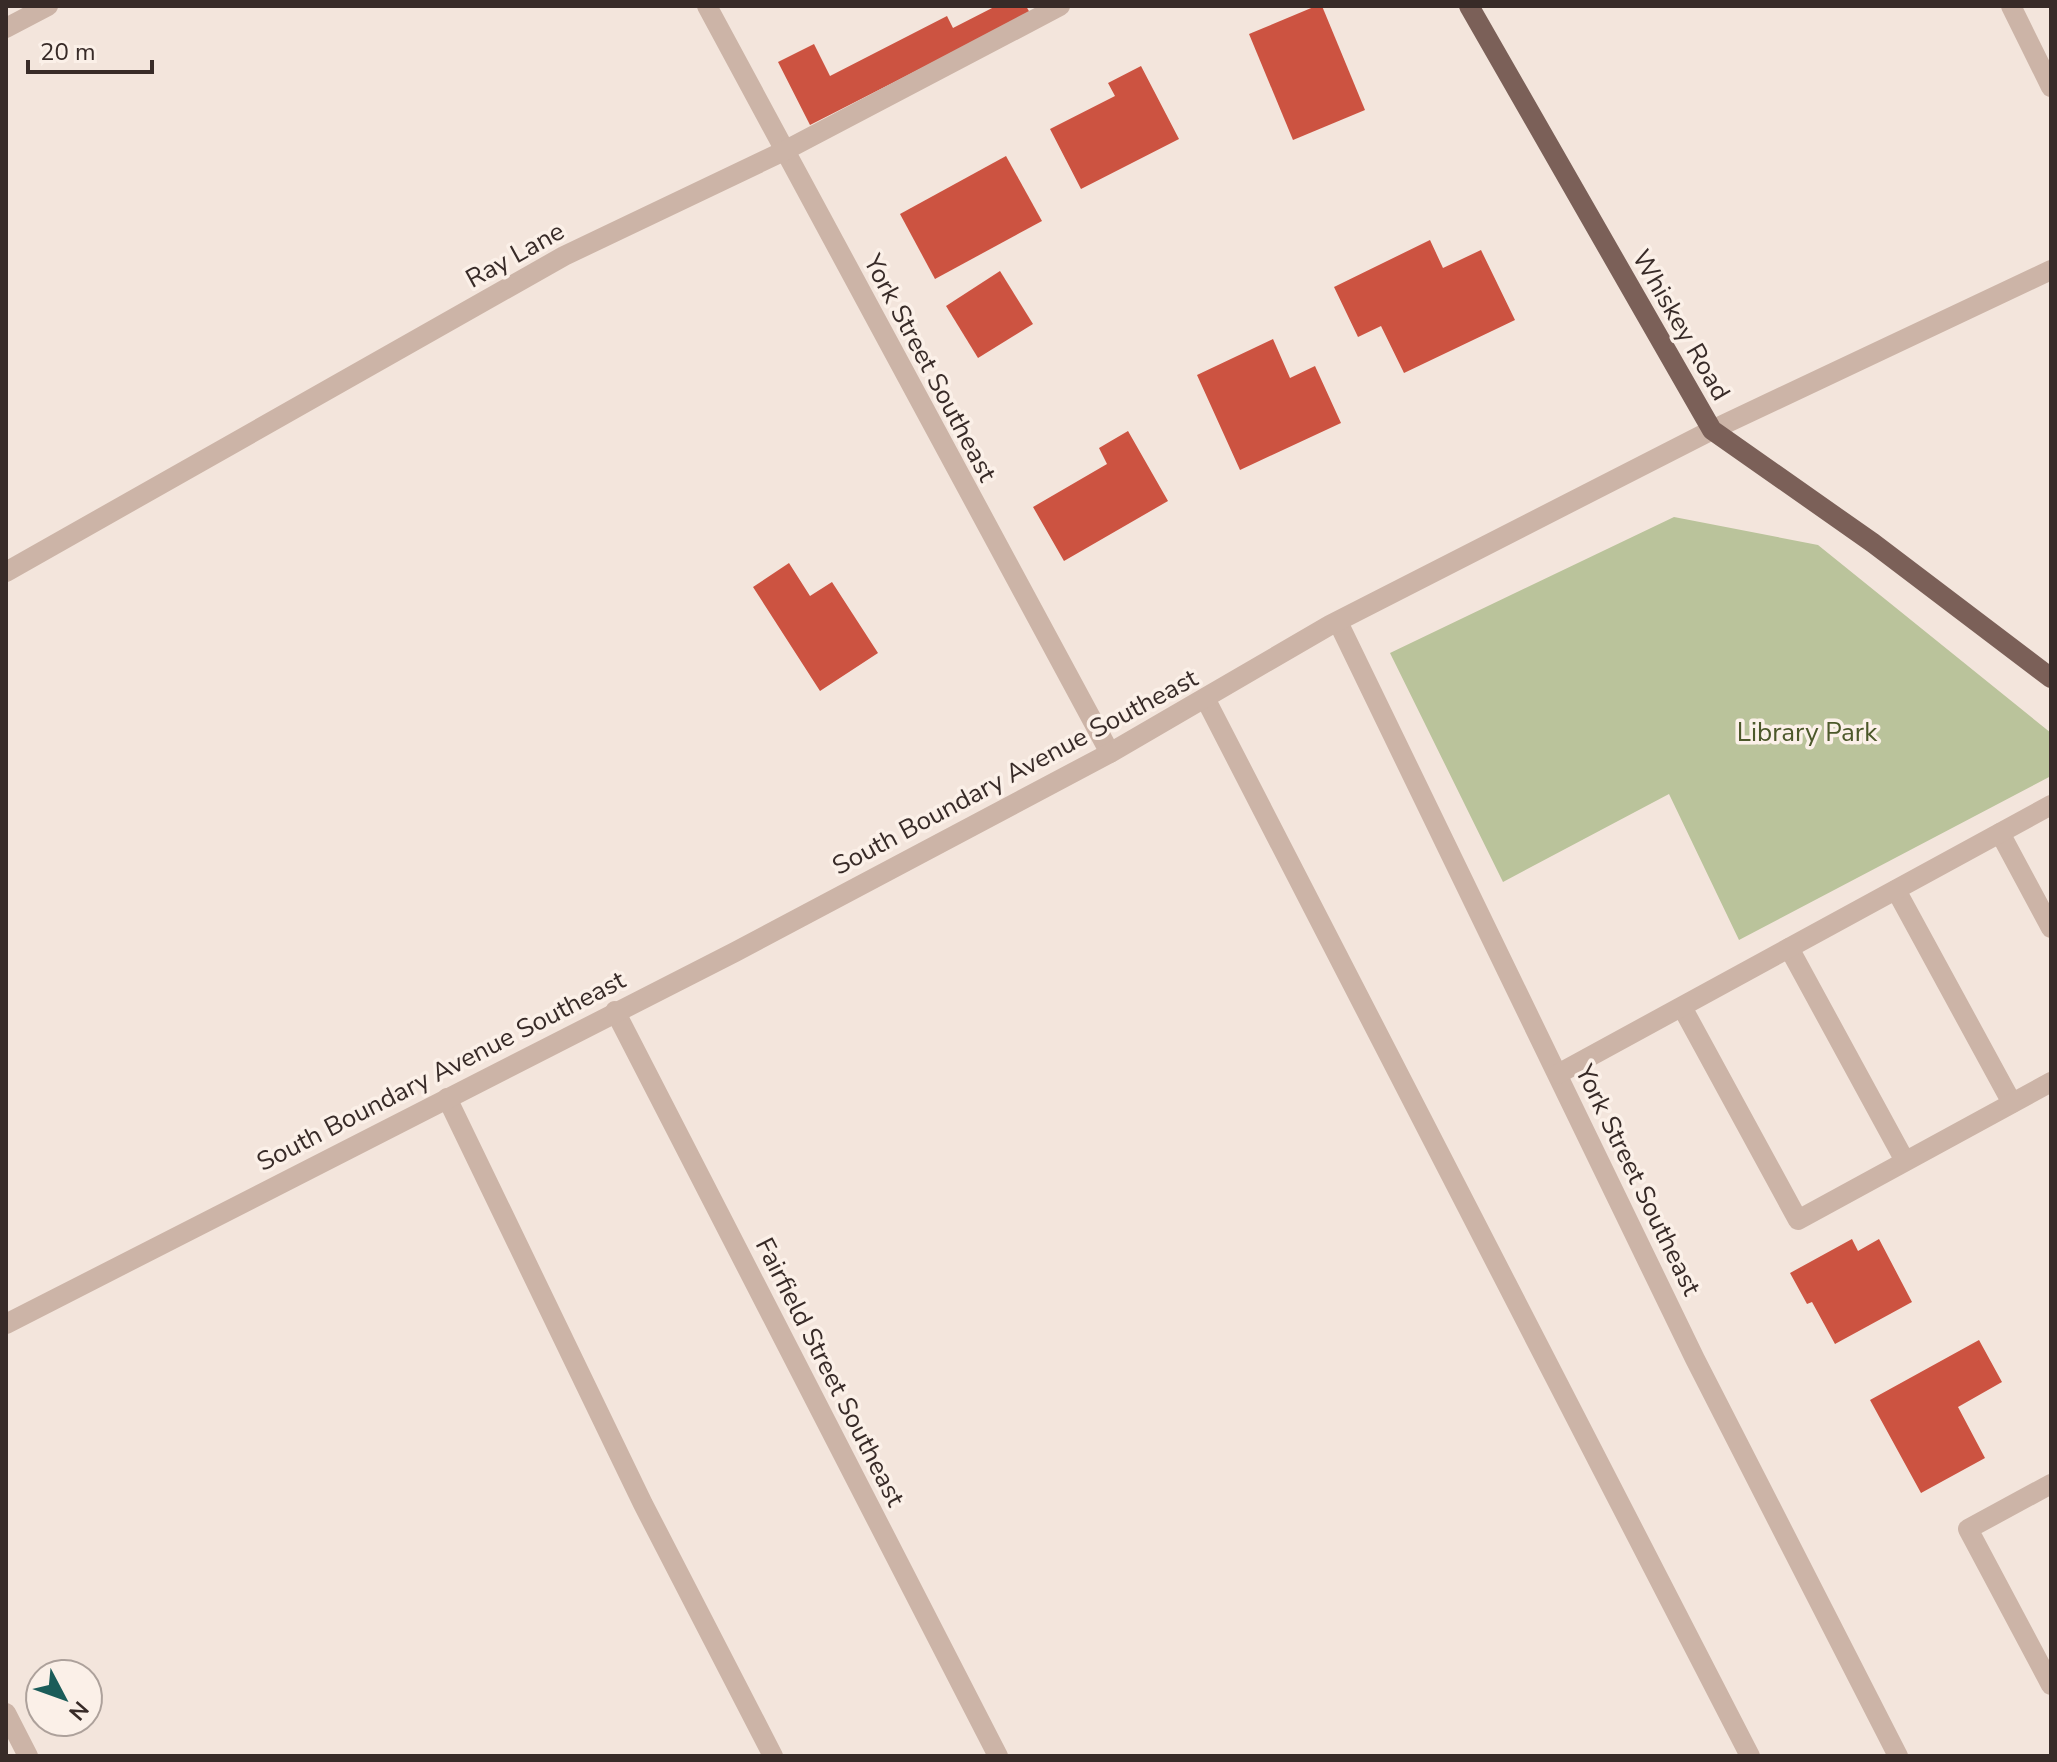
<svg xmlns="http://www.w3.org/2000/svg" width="2057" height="1762" font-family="'Nunito Sans',sans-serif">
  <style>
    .green { fill: #bac39b }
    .building { fill: #cc5341 }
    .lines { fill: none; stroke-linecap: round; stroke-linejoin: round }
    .minor { stroke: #ccb4a7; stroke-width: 20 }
    .major { stroke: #7b6058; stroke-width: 20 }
    .labels { text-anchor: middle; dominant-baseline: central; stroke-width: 7; stroke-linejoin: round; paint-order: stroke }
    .street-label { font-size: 26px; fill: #382b28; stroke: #fbf0e8 }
    .park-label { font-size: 26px; fill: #4c582a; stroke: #fbf0e8 }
  </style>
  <rect width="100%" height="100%" fill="#f3e5dc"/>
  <polygon class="green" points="1674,517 1818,545 2051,733 2051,776 1739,940 1669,794 1503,882 1390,653"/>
  <g class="building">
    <polygon points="996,6 1026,6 1030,13 810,125 778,62 814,44 830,76 947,16 953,28"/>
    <polygon points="1316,6 1322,6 1365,110 1293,140 1249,34"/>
    <polygon points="1141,66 1179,139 1081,189 1050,129 1115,96 1108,83"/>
    <polygon points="1006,156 1042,221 935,279 900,214"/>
    <polygon points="1430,240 1443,268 1481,250 1515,320 1404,373 1381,326 1358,337 1334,287"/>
    <polygon points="1000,271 1033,324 978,358 946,306"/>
    <polygon points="1273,339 1290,378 1315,366 1341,423 1240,470 1197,375"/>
    <polygon points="1128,431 1168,501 1064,561 1033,507 1107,464 1099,448"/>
    <polygon points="789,563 810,596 832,582 878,653 820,691 753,587"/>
    <polygon points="1852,1239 1858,1251 1879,1239 1912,1302 1835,1344 1812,1302 1807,1304 1790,1273"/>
    <polygon points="1979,1340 2002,1382 1958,1407 1985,1458 1921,1493 1870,1400"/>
  </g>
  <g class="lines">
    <g class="minor">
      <polyline points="707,6 1110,753"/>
      <polyline points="2011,6 2051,87"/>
      <polyline points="6,28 48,6"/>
      <polyline points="6,572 564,256 784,151 1060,6"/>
      <polyline points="1338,622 1695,1359 1898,1756"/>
      <polyline points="1206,700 1750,1756"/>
      <polyline points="2000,833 2051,928"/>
      <polyline points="1896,890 2012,1103"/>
      <polyline points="1789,948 1905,1161"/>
      <polyline points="1682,1007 1798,1220 2051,1082"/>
      <polyline points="615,1011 998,1756"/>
      <polyline points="1558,1074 2051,805"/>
      <polyline points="447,1098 643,1504 773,1756"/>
      <polyline points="6,1324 735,952 1110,753 1330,625 1712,430 2051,270"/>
      <polyline points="2051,1484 1968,1529 2051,1685"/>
      <polyline points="6,1713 28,1756"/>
    </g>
    <polyline class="major" points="1469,6 1712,430 1873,543 2051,678"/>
  </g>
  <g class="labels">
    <g class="street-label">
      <text transform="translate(515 255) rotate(-29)">Ray Lane</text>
      <text transform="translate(1681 325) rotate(60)">Whiskey Road</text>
      <text transform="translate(930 368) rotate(62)">York Street Southeast</text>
      <text transform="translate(1015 772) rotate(-28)">South Boundary Avenue Southeast</text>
      <text transform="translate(441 1071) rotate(-27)">South Boundary Avenue Southeast</text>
      <text transform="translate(1638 1180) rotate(64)">York Street Southeast</text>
      <text transform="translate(830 1372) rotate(63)">Fairfield Street Southeast</text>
    </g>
    <g class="park-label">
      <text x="1807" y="732">Library Park</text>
    </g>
  </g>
  <rect width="2057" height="1762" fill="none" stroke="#382b28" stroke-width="16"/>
  <g transform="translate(64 1698) rotate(131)"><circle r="38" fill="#fbf0e8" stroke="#ada19b" stroke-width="2"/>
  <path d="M0-6L14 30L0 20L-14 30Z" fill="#1b5c59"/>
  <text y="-12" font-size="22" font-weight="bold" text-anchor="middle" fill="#382b28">N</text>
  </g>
  <path d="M28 60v12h124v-12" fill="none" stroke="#382b28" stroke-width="4"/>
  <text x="40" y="60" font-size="24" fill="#382b28" stroke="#fbf0e8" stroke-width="6" paint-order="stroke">20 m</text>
</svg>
